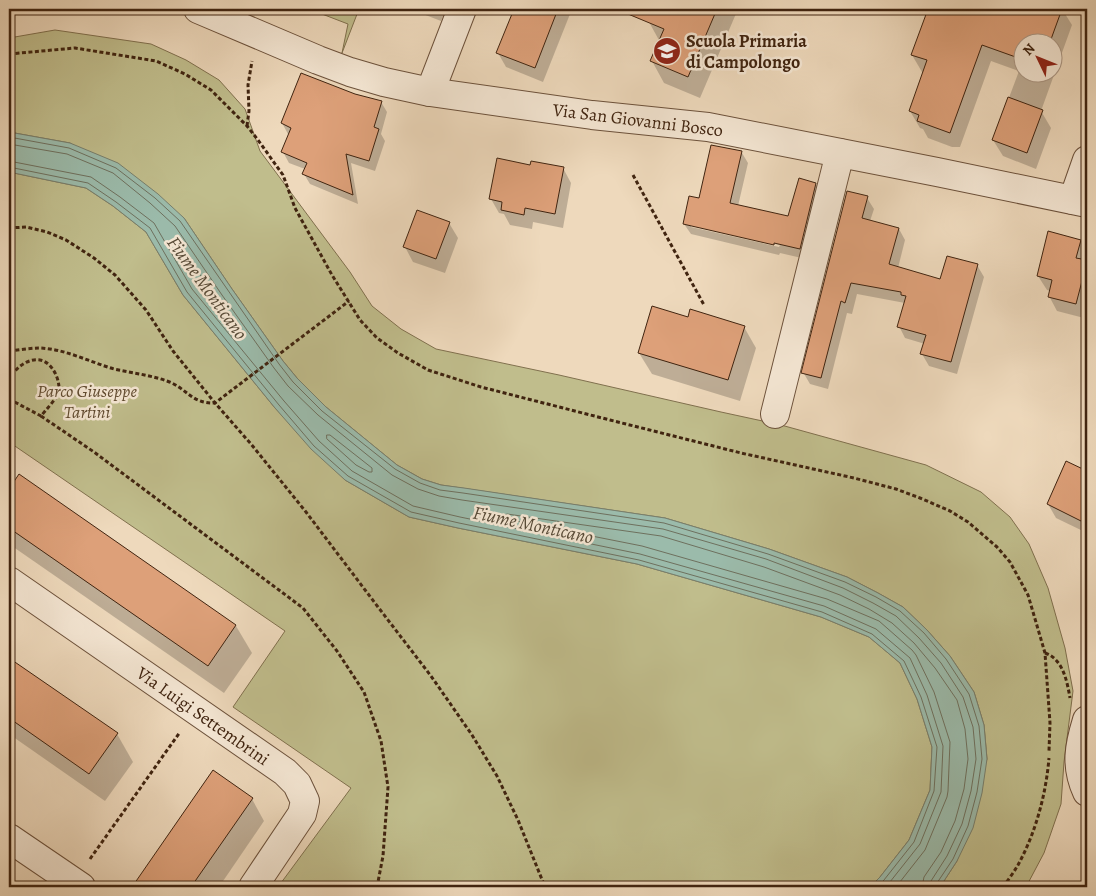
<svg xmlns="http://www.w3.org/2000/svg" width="1096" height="896" font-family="Alegreya,serif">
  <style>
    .green { fill: #c0bd8c; stroke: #80704e }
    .water { fill: #9bbbab; stroke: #777f6d }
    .shadow { fill: #0003; fill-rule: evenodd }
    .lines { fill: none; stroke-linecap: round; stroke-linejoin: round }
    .shore { stroke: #6e705e; stroke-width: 1 }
    .building { fill: #dda079; stroke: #402410 }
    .minor-casing { stroke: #6c513b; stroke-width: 30 }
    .path { stroke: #402410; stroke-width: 3; stroke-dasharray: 4 2.5; stroke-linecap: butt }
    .minor { stroke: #f4e6d3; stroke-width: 28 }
    .labels { text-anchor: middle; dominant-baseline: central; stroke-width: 5; stroke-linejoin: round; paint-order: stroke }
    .poi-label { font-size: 18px; font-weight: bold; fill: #402410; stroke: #f4e6d3; text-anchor: start }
    .street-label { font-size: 18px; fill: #402410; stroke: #f4e6d3 }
    .park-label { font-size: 18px; font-style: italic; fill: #604a2f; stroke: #f4e6d3 }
    .water-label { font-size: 19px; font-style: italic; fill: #574a37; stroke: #f4e6d3 }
  </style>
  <rect width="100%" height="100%" fill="#eed9bc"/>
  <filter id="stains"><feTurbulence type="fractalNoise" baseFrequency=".004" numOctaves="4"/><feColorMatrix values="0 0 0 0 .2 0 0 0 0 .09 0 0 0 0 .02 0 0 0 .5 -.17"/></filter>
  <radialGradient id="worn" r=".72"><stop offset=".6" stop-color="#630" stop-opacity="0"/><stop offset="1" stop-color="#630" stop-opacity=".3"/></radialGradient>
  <g class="green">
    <polygon points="309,9 359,9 342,53 348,24"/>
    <polygon points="55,30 151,44 186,60 219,80 245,109 260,151 350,272 372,306 401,329 436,349 559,375 721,412 781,425 926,465 981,492 1010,517 1029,544 1048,588 1065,648 1073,691 1064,762 1061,804 1044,853 1026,887 940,887 957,861 987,759 984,725 974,692 950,656 927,630 903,607 878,593 847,577 769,549 665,518 441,485 422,479 397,465 326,407 297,378 283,361 232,289 184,218 70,143 9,132 9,38"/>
    <polygon points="9,172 86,188 113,206 146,232 183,295 275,408 345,480 409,517 458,528 637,564 821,617 869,637 900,663 917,699 932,747 930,790 909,840 880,877 870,887 278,887 351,788 233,707 285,631 9,442"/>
  </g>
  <polygon class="water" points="9,132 70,143 118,163 158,194 184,218 232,289 283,361 297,378 326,407 397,465 422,479 441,485 464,488 665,518 769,549 847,577 878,593 903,607 927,630 950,656 974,692 984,725 987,759 982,793 973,828 957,861 940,887 870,887 880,877 909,840 930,790 932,747 917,699 900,663 869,637 821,617 637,564 458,528 409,517 345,480 311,449 275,408 183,295 146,232 113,206 86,188 9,172"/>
  <g class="shadow">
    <polygon points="410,9 446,9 441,21"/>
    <polygon points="515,9 572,9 543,82 506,67 498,53"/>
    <polygon points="655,9 738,9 700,98 664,83 652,61 660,42 649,22"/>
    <path d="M930 9H953L964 13 966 9H1062L1072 25 1041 111 1051 128 1036 169 1003 156 993 140 1019 71 991 61 960 147H952L928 138 923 129 920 128 910 111 924 72H922L912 55ZM1024 42H1054V72H1024Z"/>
    <polygon points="355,95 381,102 387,112 381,134 385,141 375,171 351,163 358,204 310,184 304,174 305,169 289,163 283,152 290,134 288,134 282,123"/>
    <path d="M742 153 748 163 738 206 789 218 816 184 822 195 806 259 780 253 779 255 691 234 684 224 700 200ZM691 224 780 245 779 247 691 227Z"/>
    <polygon points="563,168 571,183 563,228 533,222 532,229 510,225 504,214 499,213 491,199"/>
    <polygon points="867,198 874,209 870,221 899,229 905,240 898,268 941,280 977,265 984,277 957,374 929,366 922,354 925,344 905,338 899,326 905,303 857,294 852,314 847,313 828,389 810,384 803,372"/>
    <polygon points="449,223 458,238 445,273 413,262 405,247"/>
    <polygon points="1080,241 1087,253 1087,306 1084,318 1057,311 1049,296 1050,291 1047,290 1038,276"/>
    <polygon points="688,318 744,327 756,348 740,401 652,374 639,353"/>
    <polygon points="1067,463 1087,472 1087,533 1056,518 1048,504"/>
    <polygon points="19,476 236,626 252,653 224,693 9,544 9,491"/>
    <polygon points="9,659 117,734 133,762 105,801 9,734"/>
    <polygon points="252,799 264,821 219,887 140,887 137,882"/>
  </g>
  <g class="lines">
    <g class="shore">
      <polyline points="9,137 69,148 116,168 155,198 180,221 279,364 293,382 322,411 395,469 420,483 440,490 463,493 664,523 768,554 845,582 876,597 900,611 924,633 946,659 969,694 979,726 982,759 977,792 968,826 953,859 937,883 936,887"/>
      <polyline points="9,144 67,154 113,173 150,203 175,226 222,295 274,368 288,386 318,415 392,475 418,489 439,496 462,500 663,529 766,559 843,588 873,603 896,616 919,638 941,663 963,697 973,727 976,759 971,791 962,824 947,856 931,881 929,887"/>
      <polyline points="9,161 91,177 120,197 154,223 192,289 284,401 319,441 352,471 413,506 460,517 640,554 824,606 876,629 910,658 927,695 943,746 941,792 920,844 886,887"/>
      <polyline points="9,167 88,183 116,202 150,228 187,292 279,405 314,446 348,476 411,512 459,523 639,560 822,612 872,634 904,661 921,697 937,747 934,791 914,842 884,880 877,887"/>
      <polygon points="193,269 196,269 211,291 210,295 207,294 198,284 191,272"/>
      <polygon points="327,435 330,435 372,468 372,472 369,472 356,465 327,439"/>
      <polyline points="896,887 925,850 947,797 948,791 950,742 934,692 916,655 912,650 879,621 827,599 642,546 506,519 504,517 505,515 507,514 661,536 764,567 840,595 869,609 892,623 914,643 935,668 957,700 965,729 968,759 964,789 955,821 941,852 924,877 922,887"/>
    </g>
  </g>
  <g class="building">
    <polygon points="514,9 558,9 535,68 496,53"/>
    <polygon points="616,9 717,9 688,77 650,61 664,29"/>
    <polygon points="928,9 1062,9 1050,42 1024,42 1024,60 982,45 950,133 917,121 919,115 909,111 927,60 911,55"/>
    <polygon points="301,73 355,94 382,101 374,127 379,129 369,161 346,154 353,195 302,174 307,163 281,152 291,128 281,123"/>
    <polygon points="1008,97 1043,110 1027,153 992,140"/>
    <polygon points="711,145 742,151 730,203 788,216 799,178 816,183 800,249 774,243 774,245 683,224 689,196 699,198"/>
    <polygon points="497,158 530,165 531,161 564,167 555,214 525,208 524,215 501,210 502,202 489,199"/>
    <polygon points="847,191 868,196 862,218 899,228 889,264 940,279 947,256 978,264 951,362 920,354 926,335 897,327 906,296 901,295 901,292 851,283 845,303 841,301 821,378 801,373"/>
    <polygon points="417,210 450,222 436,259 403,247"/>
    <polygon points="1048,231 1081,240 1076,258 1087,260 1087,262 1076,304 1048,297 1052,280 1037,276"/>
    <polygon points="652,306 688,317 690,309 745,326 728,380 638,353"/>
    <polygon points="1066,461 1087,471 1087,524 1047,504"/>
    <polygon points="19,474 236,625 208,666 9,528 9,489"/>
    <polygon points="9,658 118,733 89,774 9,718"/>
    <polygon points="213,770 253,798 191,887 132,887"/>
  </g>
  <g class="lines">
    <g class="minor-casing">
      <g id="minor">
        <polyline points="198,9 318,60 350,72 384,82 430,92 592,115 708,127 937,172 1087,203"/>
        <polyline points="430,92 462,9"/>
        <polyline points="1073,200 1087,160"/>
        <polyline points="775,414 840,153"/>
        <polyline points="9,581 285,772 297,784 305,801 302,814 253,887"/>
        <path d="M1087 720C1079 746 1075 766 1087 792"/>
        <polyline points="9,838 81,887"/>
      </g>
    </g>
    <g class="path">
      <polyline points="9,54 75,48 156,61 185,74 211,90 247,126 258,140 283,175 295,208 332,275 360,320 377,338 398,353 428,370 481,387 610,420 741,453 854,478 896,489 920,498 950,511 968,522 997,547 1010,562 1028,595 1045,653 1050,723 1049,751"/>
      <polyline points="247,126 249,111 248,85 252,61"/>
      <polyline points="633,175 704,305"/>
      <polyline points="9,228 26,227 47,232 66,240 94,258 115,275 146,310 173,351 215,403 251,444 306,512 378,607 431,676 472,735 497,776 518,820 545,887"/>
      <path d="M9 351C19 350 30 348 40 348 65 349 90 362 114 369 132 373 150 375 167 381 187 388 191 404 215 403L349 301"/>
      <path d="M9 399 41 416C45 411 56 399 58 394 62 383 53 362 40 360 28 358 14 368 10 380 9 385 10 393 9 399"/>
      <polyline points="41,416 94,452 303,608 337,651 364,692 381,741 388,787 383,856 377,887"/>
      <path d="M1045 653C1063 659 1067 681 1070 698"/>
      <polyline points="90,859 180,732"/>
      <path d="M1003 887C1008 880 1014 872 1018 865 1036 832 1046 794 1049 758"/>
    </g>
    <use href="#minor" class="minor"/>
  </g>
  <defs>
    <g id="school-disc" transform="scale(1.4375)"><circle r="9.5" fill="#8f2418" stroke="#f4e6d3"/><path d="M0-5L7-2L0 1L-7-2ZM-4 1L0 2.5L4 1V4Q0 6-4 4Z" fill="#fff"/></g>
  </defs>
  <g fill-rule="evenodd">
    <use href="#school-disc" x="667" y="51"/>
  </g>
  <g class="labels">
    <g class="poi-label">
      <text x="686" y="41">Scuola Primaria<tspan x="686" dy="21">di Campolongo</tspan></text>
    </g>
    <g class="street-label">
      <text transform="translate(638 120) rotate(7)">Via San Giovanni Bosco</text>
      <text transform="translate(203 716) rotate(35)">Via Luigi Settembrini</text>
    </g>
    <g class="park-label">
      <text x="87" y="391">Parco Giuseppe<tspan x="87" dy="21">Tartini</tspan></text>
    </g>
    <g class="water-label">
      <text transform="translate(207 288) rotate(54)">Fiume Monticano</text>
      <text transform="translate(533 525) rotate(12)">Fiume Monticano</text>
    </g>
  </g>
  <rect width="1096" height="896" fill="none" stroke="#eed9bc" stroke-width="30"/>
  <rect x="10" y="10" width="1076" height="876" fill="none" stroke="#402410" stroke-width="2.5"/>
  <rect x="15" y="15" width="1066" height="866" fill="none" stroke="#402410"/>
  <g transform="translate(1038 58) rotate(313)"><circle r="24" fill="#f4e6d3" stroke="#ac9885"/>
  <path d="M0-4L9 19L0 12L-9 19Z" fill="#8f2418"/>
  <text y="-8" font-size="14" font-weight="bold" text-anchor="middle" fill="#402410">N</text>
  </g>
  <rect width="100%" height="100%" filter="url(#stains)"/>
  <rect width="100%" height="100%" fill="url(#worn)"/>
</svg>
